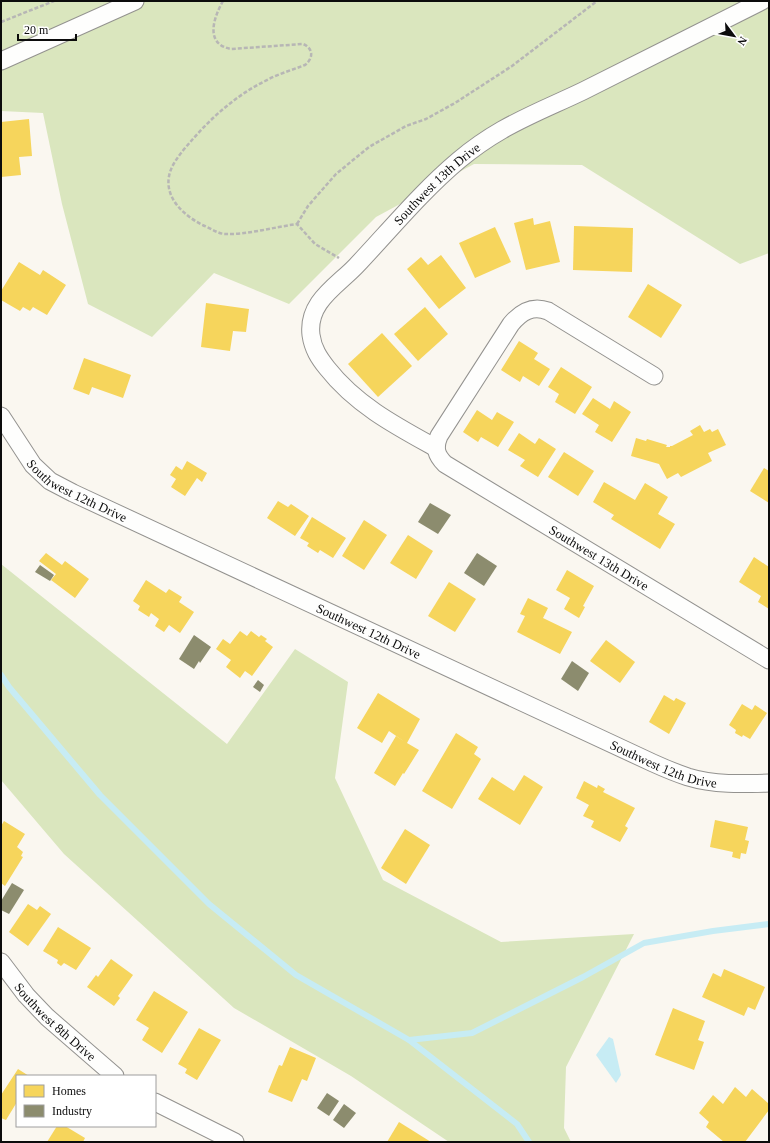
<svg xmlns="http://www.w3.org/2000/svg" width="770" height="1143" font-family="Georgia,serif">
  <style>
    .forest { fill: #dae6be }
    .water { fill: #c7ecf4 }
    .homes { fill: #f6d55c }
    .industry { fill: #8c8c6e }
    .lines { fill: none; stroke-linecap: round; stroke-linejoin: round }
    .stream { stroke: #c7ecf4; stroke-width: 6 }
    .minor-casing { stroke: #93928f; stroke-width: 19 }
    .path { stroke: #b7b6b5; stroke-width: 2.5; stroke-dasharray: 4 2; stroke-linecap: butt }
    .minor { stroke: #fefefd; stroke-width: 17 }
    .labels { text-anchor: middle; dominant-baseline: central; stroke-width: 4; stroke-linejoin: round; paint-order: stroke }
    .street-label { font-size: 13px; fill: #0c0c0c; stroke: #fff }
  </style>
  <rect width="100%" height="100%" fill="#faf7f0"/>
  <g class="forest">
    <polygon points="1,1 769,1 769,253 740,264 582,165 474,164 376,217 289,304 214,273 152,337 88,304 62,204 43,113 1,111"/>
    <polygon points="1,564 227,744 295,649 348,682 335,778 383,880 501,942 634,934 566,1067 564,1128 571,1142 449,1142 351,1076 234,1008 64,854 1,780"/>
  </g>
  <polygon class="water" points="609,1037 613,1039 621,1075 616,1083 596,1055"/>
  <g class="homes">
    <polygon points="29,119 32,156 19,157 21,175 1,177 1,122"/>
    <polygon points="533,218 534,225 550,221 560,262 526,270 514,223"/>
    <polygon points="574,226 633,228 632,272 573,270"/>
    <polygon points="495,227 511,262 475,278 459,243"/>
    <polygon points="441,255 466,288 439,309 407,269 421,257 428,265"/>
    <polygon points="19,262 40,275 43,270 66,285 47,315 33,307 30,311 23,307 20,311 1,300 1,291"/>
    <polygon points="648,284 682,305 661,338 628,317"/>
    <polygon points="206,303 249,309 246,332 233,331 230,351 201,347"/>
    <polygon points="425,307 448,334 418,361 394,334"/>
    <polygon points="382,333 412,366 378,397 348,364"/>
    <polygon points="519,341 538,353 534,359 550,369 539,386 523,376 520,382 501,370"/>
    <polygon points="84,358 131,375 123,398 92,387 89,395 73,389"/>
    <polygon points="561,367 592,387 575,414 555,402 559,394 548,387"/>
    <polygon points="593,398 610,409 614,401 631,412 612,442 595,432 599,425 582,414"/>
    <polygon points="477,410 492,420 497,412 514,422 498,447 481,437 478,442 463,432"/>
    <polygon points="700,425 704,432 710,429 712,432 718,429 726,445 708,453 712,461 681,477 678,473 667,479 659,464 631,456 636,438 646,441 647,439 667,445 666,447 670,447 670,446 672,446 693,435 690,431"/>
    <polygon points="519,433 535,444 539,438 556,449 538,477 520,466 525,460 508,450"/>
    <polygon points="564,452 594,471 578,496 548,477"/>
    <polygon points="187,461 207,473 202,482 197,478 185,496 171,487 176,479 170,475 176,466 182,470"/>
    <polygon points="764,468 769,471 769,503 750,491"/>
    <polygon points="604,482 635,500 645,483 668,497 658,514 675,524 660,549 611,519 614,515 593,502"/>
    <polygon points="278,501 288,507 291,504 309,516 295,536 267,518"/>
    <polygon points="312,517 346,538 333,558 320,550 318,553 307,546 309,543 300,538"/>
    <polygon points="364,520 387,535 364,570 342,556"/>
    <polygon points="408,535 433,551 416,579 390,563"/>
    <polygon points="46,553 62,565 65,561 89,579 75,598 51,580 56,574 39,561"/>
    <polygon points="754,557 769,567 769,609 758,602 761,596 739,582"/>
    <polygon points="567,570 594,586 583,606 585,607 579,618 564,609 570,598 556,590"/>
    <polygon points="146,580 166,593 169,589 182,597 179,602 194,612 180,633 169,625 164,632 155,626 159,619 151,613 149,617 138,610 140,606 133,601"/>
    <polygon points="449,582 476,599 455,632 428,616"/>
    <polygon points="528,598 548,608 543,618 572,632 560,654 517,632 525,616 520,614"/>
    <polygon points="240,631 247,636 251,631 259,637 261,635 267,639 265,641 273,647 252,676 245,671 240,678 226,667 231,660 216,649 223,639 230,644"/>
    <polygon points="606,640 635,662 620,683 590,661"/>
    <polygon points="378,693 420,719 407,743 419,750 404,774 403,773 395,786 374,773 396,736 405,742 389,731 382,743 357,728"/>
    <polygon points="664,695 674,701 676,698 686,703 669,734 649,722"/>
    <polygon points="742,704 752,710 755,705 767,713 750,739 743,735 742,737 735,733 736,730 729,725"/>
    <polygon points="456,733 478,747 474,754 481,759 452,809 422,791"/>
    <polygon points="524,775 543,787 520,825 478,799 492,777 514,791"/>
    <polygon points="584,781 597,788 598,785 605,789 603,792 635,808 625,826 628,828 620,842 591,827 594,821 583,816 589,805 576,798"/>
    <polygon points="715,820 748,827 745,840 749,841 746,854 741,853 740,859 732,857 733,852 710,847"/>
    <polygon points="4,821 25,834 17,847 23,852 21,856 23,857 5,886 1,883 1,826"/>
    <polygon points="405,829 430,845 406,884 381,868"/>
    <polygon points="28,904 37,910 40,906 51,914 28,946 9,932"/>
    <polygon points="58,927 91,948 76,970 64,963 61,966 57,963 58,960 43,951"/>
    <polygon points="111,959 133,975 118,996 120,998 114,1006 87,987 96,975 98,977"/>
    <polygon points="724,969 765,987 755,1010 748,1007 744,1016 702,997 713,973 721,977"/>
    <polygon points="154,991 188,1012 162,1053 142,1040 149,1028 136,1020"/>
    <polygon points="673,1008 705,1021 698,1040 704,1042 694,1070 655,1055"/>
    <polygon points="199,1028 221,1040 197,1080 185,1073 187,1069 178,1064"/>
    <polygon points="290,1047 316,1058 307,1081 302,1079 292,1102 268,1092 279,1065 282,1066"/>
    <polygon points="18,1069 29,1076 17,1076 17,1102 6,1120 1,1118 1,1095"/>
    <polygon points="735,1087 746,1097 752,1089 769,1104 769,1110 745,1142 724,1142 706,1127 709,1122 699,1113 713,1095 723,1104"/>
    <polygon points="399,1122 431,1142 387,1142"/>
    <polygon points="57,1126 65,1126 85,1138 83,1142 47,1142"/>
  </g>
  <g class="industry">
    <polygon points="430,503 451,515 438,534 418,522"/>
    <polygon points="477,553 497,566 484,586 464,573"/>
    <polygon points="40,565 54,575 50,581 35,572"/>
    <polygon points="194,635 211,647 200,663 199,661 194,669 179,659"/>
    <polygon points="572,661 589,673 578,691 561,679"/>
    <polygon points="258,680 264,685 260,692 253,687"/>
    <polygon points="12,883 24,890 9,914 1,910 1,901"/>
    <polygon points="327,1093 339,1101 329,1116 317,1108"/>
    <polygon points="344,1104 356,1113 344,1128 333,1120"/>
  </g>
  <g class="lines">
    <g class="stream">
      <polyline points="1,675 9,687 100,795 209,904 296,975 409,1040 517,1124 529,1142"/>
      <polyline points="409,1040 472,1033 583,977 644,943 713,931 769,924"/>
    </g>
    <g class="minor-casing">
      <g id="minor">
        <polyline points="1,61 135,1"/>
        <path id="s1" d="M654 376 548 311C532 305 521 312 511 324L439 436C434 448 436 455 445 464L769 660"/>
        <path id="s2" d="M1 416 33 465 50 481 73 493 653 763C664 768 676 773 688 777 714 785 742 784 769 783"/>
        <path id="s3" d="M436 448C396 426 356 405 327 368 319 358 313 349 311 335 307 302 337 286 356 266 390 230 421 192 459 160 471 150 488 138 502 130 528 115 556 104 583 91 643 61 702 31 762 1"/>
        <path id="s4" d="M1 962 26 995 47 1017 115 1076"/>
        <polyline points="155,1102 235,1142"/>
      </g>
    </g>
    <g class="path">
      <path d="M223 1C214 17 204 44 231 49L303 44C313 48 314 58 305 65 292 70 278 74 265 81 237 95 213 116 192 140 185 148 177 157 172 167 159 195 184 217 207 227 213 230 218 233 224 234 246 235 275 227 297 224L315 244 339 258"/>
      <polyline points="1,22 54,1"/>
      <polyline points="297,224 308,206 336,174 369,147 406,126 426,119 455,103 512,66 597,1"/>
    </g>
    <use href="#minor" class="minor"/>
  </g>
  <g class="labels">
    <g class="street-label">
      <text stroke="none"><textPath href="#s3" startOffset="375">Southwest 13th Drive</textPath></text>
      <text stroke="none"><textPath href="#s2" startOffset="110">Southwest 12th Drive</textPath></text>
      <text stroke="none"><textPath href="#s1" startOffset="511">Southwest 13th Drive</textPath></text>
      <text stroke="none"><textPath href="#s2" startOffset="434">Southwest 12th Drive</textPath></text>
      <text stroke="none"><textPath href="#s2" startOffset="758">Southwest 12th Drive</textPath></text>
      <text stroke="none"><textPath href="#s4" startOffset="81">Southwest 8th Drive</textPath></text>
    </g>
  </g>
  <rect width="770" height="1143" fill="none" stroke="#0c0c0c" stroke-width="4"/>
  <rect x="16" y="1075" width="140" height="52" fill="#ffffff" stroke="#9e9e9e"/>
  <rect x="24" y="1085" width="20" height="12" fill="#f6d55c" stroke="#9e9e9e"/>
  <text x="52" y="1095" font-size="12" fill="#0c0c0c">Homes</text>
  <rect x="24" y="1105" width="20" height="12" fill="#8c8c6e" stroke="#9e9e9e"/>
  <text x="52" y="1115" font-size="12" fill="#0c0c0c">Industry</text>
  <g transform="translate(734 36) rotate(122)" stroke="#ffffff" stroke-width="3" paint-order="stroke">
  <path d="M0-3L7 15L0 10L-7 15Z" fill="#0c0c0c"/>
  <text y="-6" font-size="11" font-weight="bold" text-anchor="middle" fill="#0c0c0c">N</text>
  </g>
  <path d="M18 34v6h58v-6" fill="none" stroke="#0c0c0c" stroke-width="2"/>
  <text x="24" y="34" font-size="12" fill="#0c0c0c" stroke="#ffffff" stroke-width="3" paint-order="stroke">20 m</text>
</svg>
